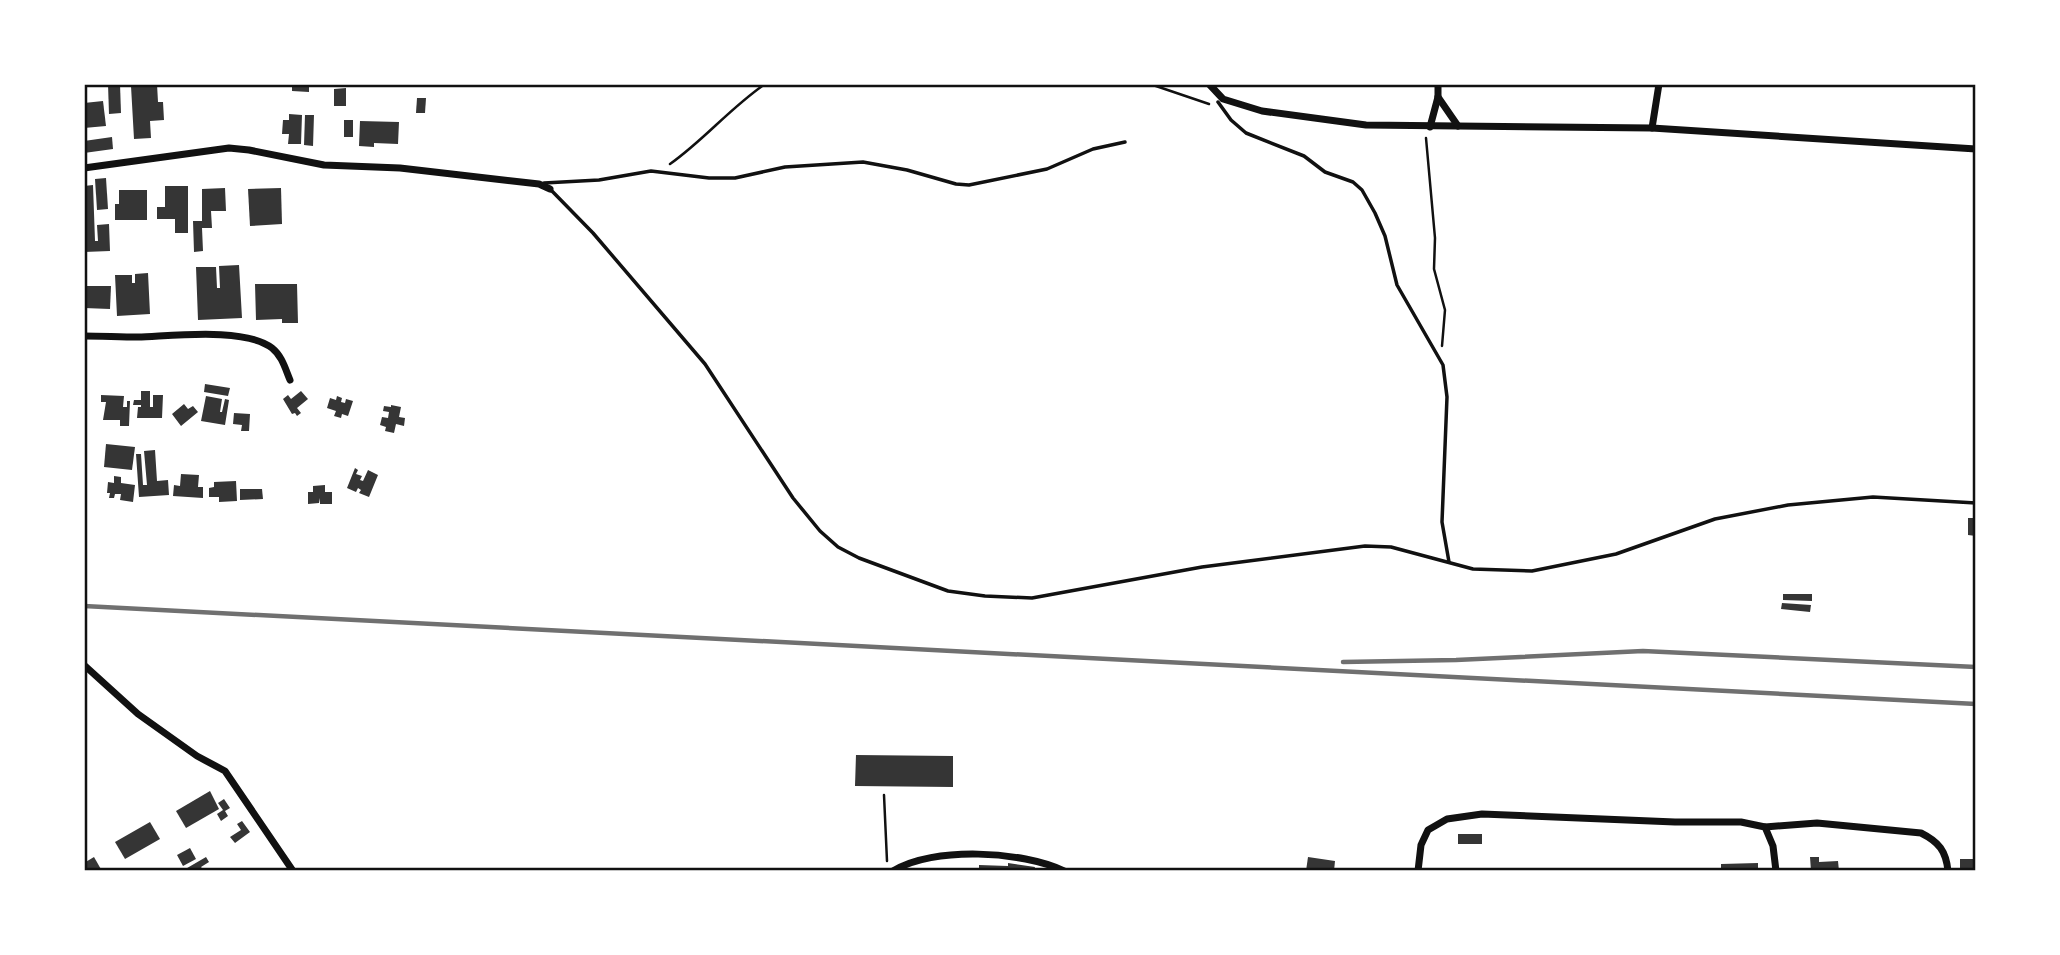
<svg xmlns="http://www.w3.org/2000/svg" width="2060" height="955" font-family="'IBM Plex Serif',serif">
  <style>
    .building { fill: #353535 }
    .lines { fill: none; stroke-linecap: round; stroke-linejoin: round }
    .path { stroke: #111; stroke-width: 2.5 }
    .service { stroke: #111; stroke-width: 3.5 }
    .minor { stroke: #111; stroke-width: 7 }
    .rail { stroke: #707070; stroke-width: 4.5 }
    .neatline { fill: none; stroke: #111; stroke-width: 2.5 }
  </style>
  <rect width="100%" height="100%" fill="#fff"/>
  <g class="building">
    <polygon points="108,84 120,84 121,113 109,114"/>
    <polygon points="157,84 158,102 163,102 164,120 150,121 151,138 134,139 131,86"/>
    <polygon points="292,84 309,84 309,92 292,91"/>
    <polygon points="346,88 346,106 334,106 334,89"/>
    <polygon points="417,98 426,98 425,113 416,113"/>
    <polygon points="103,101 106,126 84,128 84,103"/>
    <polygon points="289,114 302,115 301,144 288,144 289,134 282,134 283,120 289,120"/>
    <polygon points="305,115 314,115 313,146 304,145"/>
    <rect x="344" y="120" width="9" height="17"/>
    <polygon points="360,121 399,122 398,144 374,143 374,147 359,146"/>
    <polygon points="112,137 113,149 84,153 84,141"/>
    <polygon points="106,178 108,209 97,210 95,179"/>
    <polygon points="93,185 95,241 98,241 97,225 109,224 110,251 84,252 84,186"/>
    <polygon points="165,186 188,186 188,233 175,233 175,219 157,219 157,207 165,207"/>
    <polygon points="225,188 226,211 211,211 212,228 202,228 203,251 194,252 193,221 202,221 202,189"/>
    <polygon points="281,188 282,224 250,226 248,189"/>
    <polygon points="119,190 147,190 147,220 115,220 115,204 119,204"/>
    <polygon points="239,265 242,318 198,320 196,267 216,267 217,288 220,288 219,266"/>
    <polygon points="148,273 150,314 117,316 115,275 132,275 132,283 135,283 135,274"/>
    <polygon points="255,284 297,284 298,323 282,323 282,319 256,320"/>
    <polygon points="84,286 111,286 110,309 84,308"/>
    <polygon points="205,384 230,388 228,396 204,392"/>
    <polygon points="141,391 150,391 150,407 153,407 153,395 163,395 162,418 137,418 138,407 141,407 141,405 133,405 134,400 141,400"/>
    <polygon points="301,391 308,399 297,408 301,413 297,416 295,413 292,414 283,399 288,395 291,399"/>
    <polygon points="101,395 124,396 123,407 127,407 127,401 130,401 129,426 120,426 120,420 103,420 106,402 101,402"/>
    <polygon points="206,396 222,399 220,412 222,412 225,399 229,400 225,425 201,421"/>
    <polygon points="337,396 342,398 341,402 345,403 346,399 353,401 348,416 342,414 341,418 334,416 336,411 327,408 330,398 336,400"/>
    <polygon points="184,404 188,409 193,406 198,412 181,426 172,414"/>
    <polygon points="391,405 401,407 399,417 405,418 404,426 396,424 394,433 385,431 386,427 380,425 382,417 388,418 389,412 383,411 384,406 391,407"/>
    <polygon points="234,413 250,414 249,431 241,431 242,425 233,424"/>
    <polygon points="106,444 135,447 132,470 104,467"/>
    <polygon points="155,450 157,481 168,480 169,495 139,497 136,454 141,454 143,485 147,485 144,451"/>
    <polygon points="355,468 358,470 356,474 362,476 360,480 363,481 368,470 378,475 369,497 359,493 361,490 358,488 356,492 347,488"/>
    <polygon points="181,474 199,475 198,487 203,487 203,498 173,496 174,485 180,486"/>
    <polygon points="114,476 121,477 121,483 135,485 133,502 120,500 121,494 115,494 114,498 109,498 110,493 107,493 108,482 114,483"/>
    <polygon points="236,481 237,501 219,502 219,497 209,497 209,488 214,487 214,482"/>
    <polygon points="325,485 325,492 332,492 332,504 320,504 320,498 319,503 308,504 308,492 313,492 313,486"/>
    <polygon points="240,489 262,489 263,499 240,500"/>
    <polygon points="1968,518 1976,518 1976,536 1968,535"/>
    <polygon points="1783,594 1812,594 1812,601 1783,600"/>
    <polygon points="1782,603 1811,605 1810,612 1781,609"/>
    <polygon points="856,755 953,756 953,787 855,786"/>
    <polygon points="210,791 219,809 186,828 176,811"/>
    <polygon points="224,799 230,808 225,811 228,816 221,821 217,814 223,810 218,803"/>
    <polygon points="242,821 250,832 235,843 230,837 241,830 237,824"/>
    <polygon points="150,822 160,839 125,859 115,842"/>
    <rect x="1458" y="834" width="24" height="10"/>
    <polygon points="190,848 196,859 183,866 177,855"/>
    <polygon points="94,857 102,871 84,871 84,863"/>
    <polygon points="206,857 209,862 201,867 204,871 182,871"/>
    <polygon points="1308,857 1335,861 1334,871 1306,871"/>
    <polygon points="1810,857 1819,857 1819,862 1838,861 1839,871 1811,871"/>
    <rect x="1960" y="859" width="16" height="12"/>
    <polygon points="1008,863 1035,867 1034,871 979,871 979,865 1008,866"/>
    <polygon points="1758,863 1758,871 1721,871 1721,864"/>
  </g>
  <g class="lines">
    <g class="path">
      <polyline points="1150,84 1209,104"/>
      <polyline points="1426,138 1435,238 1434,269 1445,310 1442,346"/>
      <path d="M670 164C704 140 730 108 765 84"/>
      <polyline points="884,795 887,861"/>
    </g>
    <g class="service">
      <polyline points="1218,102 1231,120 1246,133 1304,156 1325,172 1353,182 1362,190 1375,213 1385,236 1397,285 1443,365 1447,397 1442,522 1449,562"/>
      <polyline points="544,183 599,180 651,171 709,178 735,178 785,167 863,162 907,170 956,184 969,185 1047,169 1093,149 1125,142"/>
      <polyline points="550,189 593,233 705,364 793,498 820,531 838,547 859,558 948,591 985,596 1032,598 1202,567 1365,546 1391,547 1473,569 1532,571 1616,554 1715,519 1788,505 1873,497 1976,503"/>
    </g>
    <g class="minor">
      <polyline points="1209,84 1223,99 1262,111 1366,125 1652,128 1976,149"/>
      <polyline points="1438,97 1458,126"/>
      <polyline points="1430,127 1438,97 1438,84"/>
      <polyline points="1652,128 1659,84"/>
      <polyline points="84,168 229,148 249,150 324,165 400,168 539,184 550,189"/>
      <path d="M84 336C102 336 120 337 138 337 172 336 245 327 272 348 282 356 285 368 290 380"/>
      <polyline points="84,665 138,714 197,756 225,771 293,871"/>
      <path d="M1765 827 1817 823 1921 833C1939 842 1946 851 1948 871"/>
      <path d="M893 871C933 846 1023 851 1064 871"/>
      <polyline points="1418,871 1421,845 1428,830 1447,819 1482,814 1675,822 1741,822 1765,827 1773,846 1776,871"/>
    </g>
    <g class="rail">
      <polyline points="84,606 1976,704"/>
      <polyline points="1343,662 1456,660 1643,651 1976,667"/>
    </g>
  </g>
  <rect width="2060" height="955" fill="none" stroke="#ffffff" stroke-width="172"/>
  <rect x="86" y="86" width="1888" height="783" class="neatline"/>
</svg>
